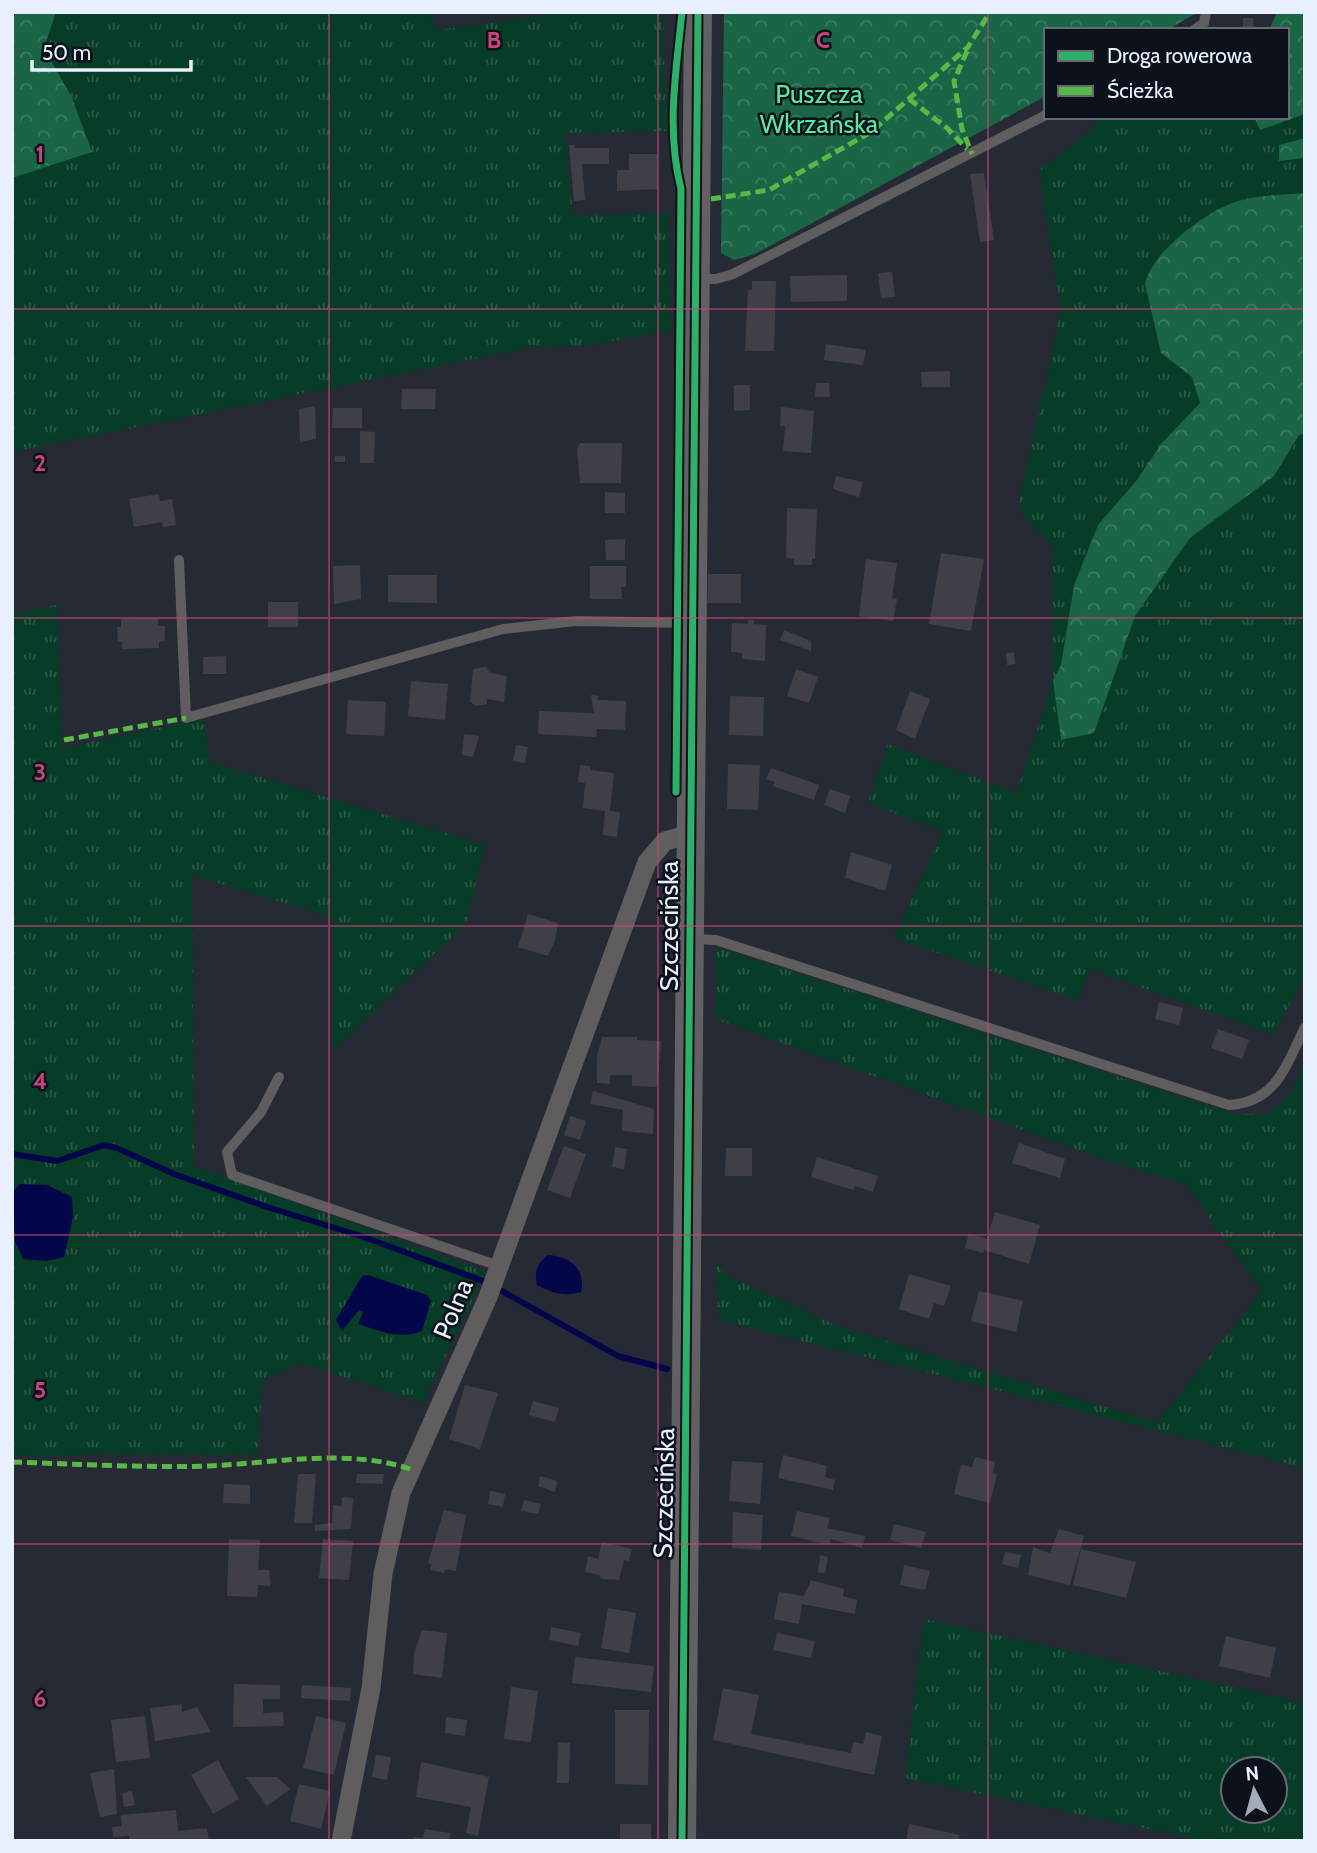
<svg xmlns="http://www.w3.org/2000/svg" width="1317" height="1853" font-family="Cabin,sans-serif">
  <style>
    .grass { fill: url(#grass-tufts); fill-rule: evenodd }
    .forest { fill: url(#forest-crowns) }
    .water { fill: #030649 }
    .lines { fill: none; stroke-linecap: round; stroke-linejoin: round }
    .stream { stroke: #030649; stroke-width: 6 }
    .building { fill: #403f48 }
    .lane { stroke: #605d5e; stroke-width: 10 }
    .street { stroke: #605d5e; stroke-width: 19 }
    .secondary { stroke: #626062; stroke-width: 28 }
    .quiet { stroke: #58b947; stroke-width: 5; stroke-dasharray: 10 5; stroke-linecap: butt }
    .cycleway-casing { stroke: #0c111a; stroke-width: 11 }
    .cycleway { stroke: #2db169; stroke-width: 7 }
    .grid { fill: none; stroke: #ca437b; stroke-width: 2; stroke-opacity: 0.55 }
    .labels { text-anchor: middle; dominant-baseline: central; stroke-width: 5; stroke-linejoin: round; paint-order: stroke }
    .park-label { font-size: 26px; fill: #5be7a1; stroke: #0c111a }
    .street-label { font-size: 26px; fill: #e8effd; stroke: #0c111a }
    .grid-label { font-size: 23px; text-anchor: middle; font-weight: bold; fill: #ca437b; stroke: #0c111a; stroke-width: 5; stroke-linejoin: round; paint-order: stroke }
  </style>
  <defs>
    <pattern id="grass-tufts" width="24" height="20" patternUnits="userSpaceOnUse" patternTransform="scale(1.75)"><rect width="24" height="20" fill="#073c27"/><path d="M3 7l-1-3M5 7V3M7 7l1-3M15 17l-1-3M17 17v-4M19 17l1-3" fill="none" stroke="#2b5847"/></pattern>
    <pattern id="forest-crowns" width="20" height="18" patternUnits="userSpaceOnUse" patternTransform="scale(1.75)"><rect width="20" height="18" fill="#1a6545"/><path d="M2 6a3 3 0 1 1 6 0M12 15a3 3 0 1 1 6 0" fill="none" stroke="#3b7b61"/></pattern>
  </defs>
  <rect width="100%" height="100%" fill="#252a35"/>
  <g class="grass">
    <polygon points="56,12 426,12 439,30 567,12 663,12 666,131 565,133 573,216 668,213 671,330 589,345 527,348 12,452 12,178 72,98 44,48"/>
    <polygon points="1305,114 1305,138 1280,145 1279,160 1305,158 1305,193 1290,195 1161,353 1192,377 1200,403 1161,444 1137,480 1098,525 1074,585 1061,665 1053,680 1094,733 1135,616 1190,538 1274,476 1299,435 1305,433 1305,975 1274,1035 1090,969 1078,1000 894,938 943,831 868,803 888,744 1017,793 1053,680 1053,547 1020,512 1020,496 1061,311 1039,170 1095,127 1092,117 1254,117 1260,130"/>
    <path d="M57 605 62 748 203 719 210 762 485 845 466 923 333 1051 334 918 192 875 194 1166 486 1272 423 1403 302 1363 263 1380 257 1455 98 1454 44 1457 12 1455V614ZM13 1191 72 1197 73 1217 64 1257 15 1241Z"/>
    <polygon points="716,947 1234,1114 1269,1114 1292,1091 1305,1059 1305,1468 719,1320 715,1258 724,1274 842,1328 1157,1422 1262,1291 1185,1184 1117,1164 716,1019"/>
    <path d="M924 1619 1305 1703V1841H1206L905 1778ZM1233 1769H1275V1811H1233Z"/>
  </g>
  <g class="forest">
    <polygon points="12,12 56,12 44,48 72,98 92,152 12,178"/>
    <polygon points="724,12 1198,12 1167,30 1046,30 1046,96 755,254 734,260 721,253"/>
    <polygon points="1277,12 1305,12 1305,114 1260,130 1254,117 1287,117 1287,30 1269,30"/>
    <polygon points="1305,138 1305,158 1279,161 1279,145"/>
    <path d="M1305 193V433L1299 435 1274 476 1190 538 1135 616 1094 733 1061 740 1053 680 1061 665 1074 585 1098 525 1137 480 1161 444 1200 403 1192 377 1161 353 1145 284C1151 253 1205 212 1235 202 1255 195 1283 195 1305 193Z"/>
  </g>
  <g class="water">
    <polygon points="20,1184 47,1185 72,1197 73,1217 64,1257 47,1261 23,1259 15,1241 13,1191"/>
    <path d="M548 1255C571 1257 586 1269 581 1292 564 1297 552 1293 537 1285 534 1271 537 1263 548 1255Z"/>
    <path d="M368 1275 427 1295 431 1301 422 1331C400 1340 380 1331 358 1324L363 1312 359 1310 342 1331 336 1320 362 1276Z"/>
  </g>
  <g class="lines">
    <g class="stream">
      <polyline points="12,1154 57,1161 104,1145 117,1148 174,1174 267,1207 361,1236 483,1281"/>
      <polyline points="502,1291 618,1356 667,1369"/>
    </g>
  </g>
  <g class="building">
    <polygon points="1243,18 1253,18 1254,30 1243,30"/>
    <polygon points="569,145 574,145 575,148 609,148 609,164 582,164 585,200 574,201"/>
    <polygon points="629,154 657,154 658,189 617,191 617,170 629,170"/>
    <polygon points="984,173 994,240 980,242 970,174"/>
    <polygon points="892,272 895,297 881,298 878,273"/>
    <polygon points="847,275 847,301 791,302 790,276"/>
    <polygon points="752,281 776,281 774,351 745,351 748,290 752,290"/>
    <polygon points="826,344 866,350 863,365 824,360"/>
    <polygon points="950,371 950,387 922,387 921,372"/>
    <polygon points="816,383 829,383 830,397 815,397"/>
    <polygon points="734,385 750,385 750,410 734,411"/>
    <polygon points="402,389 436,389 435,409 401,409"/>
    <polygon points="315,406 316,439 300,442 299,409"/>
    <polygon points="781,407 814,411 811,453 783,451 785,426 780,426"/>
    <polygon points="333,408 362,408 362,428 332,428"/>
    <polygon points="360,431 375,432 374,463 360,463"/>
    <polygon points="580,443 622,443 621,483 580,483 577,449"/>
    <rect x="335" y="456" width="10" height="6"/>
    <polygon points="836,476 863,482 859,497 833,489"/>
    <polygon points="605,492 625,493 625,513 605,513"/>
    <polygon points="159,494 160,501 172,499 176,525 163,527 162,522 134,527 129,499"/>
    <polygon points="787,508 817,509 815,559 812,559 812,565 794,565 794,559 786,558"/>
    <polygon points="625,539 625,560 606,560 605,540"/>
    <polygon points="941,553 984,559 971,631 929,624"/>
    <polygon points="866,559 897,563 892,598 897,599 893,621 859,616"/>
    <polygon points="360,565 361,599 334,604 333,566"/>
    <polygon points="590,566 626,566 626,587 621,587 622,599 590,599"/>
    <polygon points="708,574 741,574 741,603 707,603"/>
    <polygon points="388,575 437,575 437,603 388,602"/>
    <rect x="268" y="602" width="30" height="25"/>
    <polygon points="158,618 158,626 165,626 165,641 159,642 159,648 122,649 122,642 118,642 117,627 121,627 121,619"/>
    <polygon points="748,620 754,620 754,624 766,625 765,661 742,659 742,653 731,652 732,623 748,624"/>
    <polygon points="784,630 811,641 811,651 780,640"/>
    <polygon points="1014,652 1015,664 1007,665 1006,653"/>
    <polygon points="226,656 226,674 203,674 203,657"/>
    <polygon points="486,667 490,673 507,676 504,702 487,699 487,704 477,706 470,702 473,669"/>
    <polygon points="796,669 818,677 809,703 787,696"/>
    <polygon points="411,681 448,684 445,720 408,716"/>
    <polygon points="910,691 930,699 915,739 896,730"/>
    <polygon points="591,695 598,696 597,700 626,701 625,730 597,729 596,737 538,734 539,711 594,713"/>
    <polygon points="730,696 764,697 763,736 729,735"/>
    <polygon points="348,700 386,702 384,736 346,734"/>
    <polygon points="464,734 479,736 473,757 462,755"/>
    <polygon points="516,745 528,747 525,763 513,761"/>
    <polygon points="728,764 760,765 758,810 727,809"/>
    <polygon points="580,765 590,766 590,770 614,773 610,811 620,812 617,837 603,835 605,811 583,808 585,783 578,782"/>
    <polygon points="771,768 819,785 814,800 773,786 775,782 766,779"/>
    <polygon points="830,789 850,796 845,813 824,805"/>
    <polygon points="851,852 892,865 885,891 845,878"/>
    <polygon points="528,914 558,923 555,940 548,956 518,947"/>
    <polygon points="1159,1002 1183,1008 1179,1025 1155,1019"/>
    <polygon points="1218,1029 1249,1040 1242,1059 1211,1048"/>
    <polygon points="602,1037 637,1037 637,1040 661,1041 657,1087 632,1086 632,1075 610,1075 610,1084 597,1083 597,1057"/>
    <polygon points="593,1091 654,1109 653,1134 622,1131 623,1110 590,1104"/>
    <polygon points="570,1116 586,1121 580,1140 564,1135"/>
    <polygon points="1019,1143 1065,1159 1060,1178 1012,1163"/>
    <polygon points="564,1146 586,1154 570,1198 547,1190"/>
    <polygon points="615,1147 627,1149 624,1169 612,1167"/>
    <polygon points="726,1148 752,1148 752,1176 725,1176"/>
    <polygon points="817,1157 878,1176 873,1192 855,1186 853,1190 811,1177"/>
    <polygon points="995,1212 1040,1225 1029,1264 984,1250 983,1253 965,1248 969,1233 987,1239"/>
    <polygon points="909,1274 951,1286 944,1306 934,1303 929,1319 899,1309"/>
    <polygon points="979,1291 1023,1301 1016,1332 971,1321"/>
    <polygon points="465,1385 498,1393 480,1449 449,1439"/>
    <polygon points="533,1401 559,1408 555,1422 529,1415"/>
    <polygon points="783,1455 827,1466 825,1477 835,1480 833,1490 778,1478"/>
    <polygon points="975,1457 995,1462 993,1473 997,1474 990,1503 954,1494 961,1465 972,1467"/>
    <polygon points="732,1461 763,1463 760,1504 729,1501"/>
    <polygon points="298,1474 316,1474 312,1523 294,1523"/>
    <polygon points="357,1474 384,1474 383,1484 356,1483"/>
    <polygon points="540,1476 557,1481 555,1492 538,1486"/>
    <polygon points="224,1484 250,1485 250,1504 223,1503"/>
    <polygon points="490,1491 505,1494 503,1507 488,1504"/>
    <polygon points="342,1497 353,1498 351,1529 315,1531 315,1525 332,1523 333,1505 342,1506"/>
    <polygon points="524,1500 541,1504 538,1514 521,1511"/>
    <polygon points="444,1510 466,1515 456,1571 445,1569 444,1573 430,1570 431,1564 428,1563"/>
    <polygon points="797,1511 830,1518 827,1528 865,1536 862,1548 831,1539 829,1545 791,1536"/>
    <polygon points="733,1512 763,1515 761,1550 732,1548"/>
    <polygon points="894,1524 926,1532 921,1548 890,1540"/>
    <polygon points="1059,1529 1084,1536 1070,1585 1028,1575 1033,1547 1050,1553"/>
    <polygon points="229,1539 260,1540 258,1570 269,1570 271,1586 258,1585 257,1597 227,1596"/>
    <polygon points="323,1539 353,1541 349,1580 319,1578"/>
    <polygon points="602,1542 632,1549 629,1561 624,1560 619,1580 601,1579 599,1575 585,1572 588,1556 598,1559"/>
    <polygon points="1081,1549 1136,1562 1126,1598 1073,1585"/>
    <polygon points="1005,1552 1021,1555 1018,1568 1002,1564"/>
    <polygon points="820,1555 828,1557 825,1573 818,1572"/>
    <polygon points="904,1565 930,1571 925,1590 900,1585"/>
    <polygon points="811,1580 844,1589 843,1596 857,1600 855,1614 802,1604 799,1624 774,1619 779,1592 804,1596"/>
    <polygon points="608,1608 636,1613 629,1653 601,1648"/>
    <polygon points="551,1627 581,1633 578,1646 549,1640"/>
    <polygon points="422,1630 447,1633 442,1678 413,1674 414,1653"/>
    <polygon points="777,1633 815,1641 811,1658 773,1650"/>
    <polygon points="1226,1636 1276,1648 1270,1678 1219,1666"/>
    <polygon points="575,1657 654,1666 651,1692 572,1683"/>
    <polygon points="234,1684 280,1685 280,1699 263,1699 263,1713 283,1712 284,1726 233,1727"/>
    <polygon points="302,1685 351,1688 350,1701 301,1698"/>
    <polygon points="511,1687 538,1691 531,1742 504,1739"/>
    <polygon points="723,1688 759,1695 751,1734 851,1753 853,1742 863,1744 866,1732 882,1736 874,1775 713,1740"/>
    <polygon points="182,1704 182,1712 197,1707 211,1732 155,1741 150,1708"/>
    <polygon points="615,1710 649,1710 648,1785 615,1784"/>
    <polygon points="145,1716 150,1758 116,1762 111,1720"/>
    <polygon points="316,1716 346,1723 334,1775 303,1768"/>
    <polygon points="446,1717 467,1720 465,1736 445,1733"/>
    <polygon points="558,1742 570,1743 569,1783 557,1783"/>
    <polygon points="376,1755 391,1757 387,1780 372,1777"/>
    <polygon points="218,1760 239,1799 213,1814 191,1775"/>
    <polygon points="421,1762 489,1777 478,1836 466,1833 471,1807 416,1797"/>
    <polygon points="114,1769 117,1814 100,1817 90,1773"/>
    <polygon points="246,1777 277,1777 290,1789 267,1806"/>
    <polygon points="299,1784 330,1791 321,1829 290,1821"/>
    <polygon points="132,1791 135,1805 124,1807 122,1793"/>
    <polygon points="176,1810 178,1831 207,1828 209,1841 129,1841 129,1836 113,1837 112,1827 122,1826 121,1815"/>
    <rect x="620" y="1824" width="31" height="17"/>
    <polygon points="909,1824 960,1835 959,1838 967,1841 906,1841"/>
    <polygon points="425,1829 450,1833 449,1841 412,1841 413,1837 423,1838"/>
  </g>
  <g class="lines">
    <g class="lane">
      <polyline points="1194,30 1204,23 1206,12"/>
      <polyline points="699,279 716,279 733,274 1046,115"/>
      <polyline points="179,560 186,718 503,629 576,621 690,623"/>
      <path d="M694 939 716 940 1229 1105C1277 1102 1286 1065 1305 1027"/>
      <polyline points="279,1077 261,1112 227,1152 232,1175 499,1266"/>
    </g>
    <polyline class="street" points="341,1841 371,1688 383,1574 401,1493 488,1297 647,862 665,841 691,834"/>
    <polyline class="secondary" points="682,1841 698,12"/>
    <g class="quiet">
      <polyline points="967,51 954,81 962,129 972,154"/>
      <polyline points="909,99 947,128 967,149"/>
      <polyline points="711,199 769,190 871,132 968,47 990,12"/>
      <polyline points="64,740 186,718"/>
      <path d="M12 1462C78 1464 144 1468 209 1466 275 1463 347 1448 410 1469"/>
    </g>
    <g class="cycleway-casing">
      <g id="cycleway">
        <path d="M676 792 681 189C666 129 676 73 682 12"/>
        <polyline points="682,1841 698,12"/>
      </g>
    </g>
    <use href="#cycleway" class="cycleway"/>
  </g>
  <path class="grid" d="M329 12V1841M658 12V1841M988 12V1841M12 309H1305M12 618H1305M12 926H1305M12 1235H1305M12 1544H1305"/>
  <g class="labels">
    <g class="park-label">
      <text x="819" y="94">Puszcza<tspan x="819" dy="30">Wkrzańska</tspan></text>
    </g>
    <g class="street-label">
      <text transform="translate(669 926) rotate(-90)">Szczecińska</text>
      <text transform="translate(453 1309) rotate(-67)">Polna</text>
      <text transform="translate(664 1493) rotate(-89)">Szczecińska</text>
    </g>
  </g>
  <g class="grid-label">
    <text x="494" y="48">B</text>
    <text x="823" y="48">C</text>
    <text x="40" y="162">1</text>
    <text x="40" y="471">2</text>
    <text x="40" y="780">3</text>
    <text x="40" y="1089">4</text>
    <text x="40" y="1398">5</text>
    <text x="40" y="1707">6</text>
  </g>
  <rect width="1317" height="1853" fill="none" stroke="#e8effd" stroke-width="28"/>
  <rect x="1044" y="28" width="245" height="91" fill="#0c111a" stroke="#646a75" stroke-width="2"/>
  <rect x="1058" y="51" width="35" height="10" fill="#2db169" stroke="#646a75" stroke-width="2"/>
  <text x="1107" y="63" font-size="21" fill="#e8effd">Droga rowerowa</text>
  <rect x="1058" y="86" width="35" height="10" fill="#58b947" stroke="#646a75" stroke-width="2"/>
  <text x="1107" y="98" font-size="21" fill="#e8effd">Ścieżka</text>
  <g transform="translate(1254 1790) rotate(354)"><circle r="33" fill="#0c111a" stroke="#646a75" stroke-width="2"/>
  <path d="M0-5L12 26L0 18L-12 26Z" fill="#a4aab7"/>
  <text y="-10" font-size="19" font-weight="bold" text-anchor="middle" fill="#e8effd">N</text>
  </g>
  <path d="M32 60v10h159v-10" fill="none" stroke="#e8effd" stroke-width="3.5"/>
  <text x="42" y="60" font-size="21" fill="#e8effd" stroke="#0c111a" stroke-width="5" paint-order="stroke">50 m</text>
</svg>
